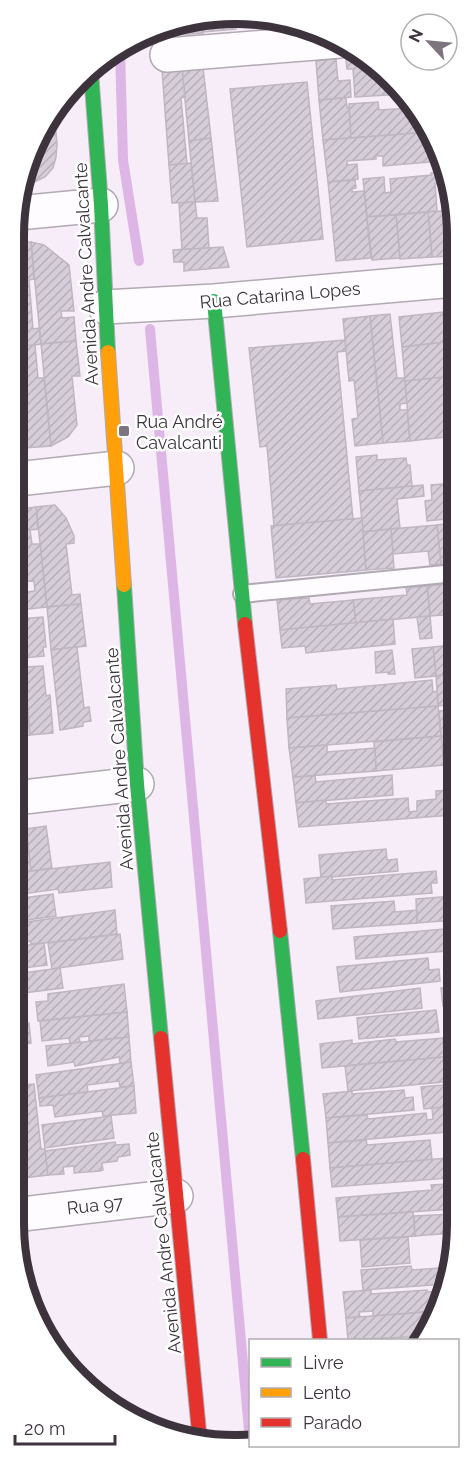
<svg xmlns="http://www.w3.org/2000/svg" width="471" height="1459" font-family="Raleway,sans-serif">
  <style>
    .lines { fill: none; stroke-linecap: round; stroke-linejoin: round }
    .stream { stroke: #deb6e6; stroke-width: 10 }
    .building { fill: url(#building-hatch); stroke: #beb7c0; stroke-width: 1.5 }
    .lane-casing { stroke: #b1a9b3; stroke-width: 20 }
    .street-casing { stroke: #b1a9b3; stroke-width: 36 }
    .fast-casing { stroke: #b1a9b3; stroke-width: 16 }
    .slow-casing { stroke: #b1a9b3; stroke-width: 16 }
    .jam-casing { stroke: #b1a9b3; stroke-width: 16 }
    .lane { stroke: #fefcfe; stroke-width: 16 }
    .street { stroke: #fefcfe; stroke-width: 33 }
    .fast { stroke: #30b455; stroke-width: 14 }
    .slow { stroke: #ff9f0a; stroke-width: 14 }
    .jam { stroke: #e5322d; stroke-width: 14 }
    .poi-dot { fill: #7d747e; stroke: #fff; stroke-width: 2 }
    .labels { text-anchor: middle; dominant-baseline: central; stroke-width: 5; stroke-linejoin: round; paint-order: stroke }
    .street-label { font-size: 18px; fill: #3c333d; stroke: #fff }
    .poi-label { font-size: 18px; fill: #3c333d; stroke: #fff; text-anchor: start }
    .rim { fill: none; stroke: #3c333d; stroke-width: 8 }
  </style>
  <defs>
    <pattern id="building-hatch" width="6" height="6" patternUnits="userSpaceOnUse" patternTransform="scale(1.5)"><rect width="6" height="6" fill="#d5cdd7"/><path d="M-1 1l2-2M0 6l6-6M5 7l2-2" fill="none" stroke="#b8b0b9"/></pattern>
  </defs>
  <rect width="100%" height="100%" fill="#f6edf8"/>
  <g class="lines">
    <g class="stream">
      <polyline points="120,48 123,160 139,261"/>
      <polyline points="150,329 250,1441"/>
    </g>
  </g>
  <g class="building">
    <polygon points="193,18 202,18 203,33 176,35 175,25"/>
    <polygon points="202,18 234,18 236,29 203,32"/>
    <polygon points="244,18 279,18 286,20 286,25 245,28"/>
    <polygon points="175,25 176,35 159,36 159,32"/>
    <polygon points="365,57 393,79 403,94 355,97 353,69 347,69 346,59"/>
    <polygon points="336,59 338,81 350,80 351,97 319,100 316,61"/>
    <polygon points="203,67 211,138 189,141 182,69"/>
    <polygon points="182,69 185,97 181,98 187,164 169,165 162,70"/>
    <polygon points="307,82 323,239 247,247 230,89"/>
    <polygon points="346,98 347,108 349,107 351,138 323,140 319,100"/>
    <polygon points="378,102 379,110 413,108 431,132 351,138 349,104"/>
    <polygon points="54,109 57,144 56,157 53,168 45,177 26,186 25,174 51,112"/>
    <polygon points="431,132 438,147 427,148 429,162 383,166 383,156 376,156 376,159 347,161 347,165 357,164 358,179 328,182 323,140"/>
    <polygon points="211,138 218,201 195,202 189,141"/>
    <polygon points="191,163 195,202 172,203 169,165"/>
    <polygon points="445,172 449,183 435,184 437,211 367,217 363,179 384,177 385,193 391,192 390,179 431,175 431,173"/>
    <polygon points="355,180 356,188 352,189 352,192 364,191 371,258 336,261 328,182"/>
    <polygon points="195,202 197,218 207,218 209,248 182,250 179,203"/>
    <polygon points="456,210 455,253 453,256 432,257 428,212"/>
    <polygon points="428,212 432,257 400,259 396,215"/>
    <polygon points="396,215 400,258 372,260 367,217"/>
    <polygon points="31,242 44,245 69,265 74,311 61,311 62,318 74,317 76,341 41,344"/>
    <polygon points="31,242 34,279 29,280 33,329 39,328 41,344 17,347 18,243"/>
    <polygon points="223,247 229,267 184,271 184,262 174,262 173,250"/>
    <polygon points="448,311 455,311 455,341 402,347 399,317 443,312 444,327 450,326"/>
    <polygon points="390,314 397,378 405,378 407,403 400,404 400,410 407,410 410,441 383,443 370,316"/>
    <polygon points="370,316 383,443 355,446 352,419 358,418 354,380 349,381 343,319"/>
    <polygon points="345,340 346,351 337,352 353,519 274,526 267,446 260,447 249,348"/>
    <polygon points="76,341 80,376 72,376 77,425 68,437 51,446 41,344"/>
    <polygon points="455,341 455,376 405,381 402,347"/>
    <polygon points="35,345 38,378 44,378 51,446 24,448 17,381 17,347"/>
    <polygon points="455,376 455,436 410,441 405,381"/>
    <polygon points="17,381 20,415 17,415"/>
    <polygon points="377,455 377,460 406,458 407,465 410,465 412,486 359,491 356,457"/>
    <polygon points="455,483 455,518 427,521 425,501 432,500 431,485"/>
    <polygon points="423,485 424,496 397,499 400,528 363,532 359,491"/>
    <polygon points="55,505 66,518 74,536 74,543 66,544 72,595 80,594 81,604 47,607 36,507"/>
    <polygon points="36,507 38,529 30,530 32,544 40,544 47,607 19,610 17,593 35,591 34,581 16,582 17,509"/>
    <polygon points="362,518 366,570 276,578 271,526"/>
    <polygon points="455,523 455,563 441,564 437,525"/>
    <polygon points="437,525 441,564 430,565 428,551 393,554 391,529"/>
    <polygon points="391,529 394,568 366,570 363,532"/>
    <polygon points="455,583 455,614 430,616 427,586"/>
    <polygon points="427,586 430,616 356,623 353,600 407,595 406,588"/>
    <polygon points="309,598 310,604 353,600 356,623 280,630 277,600"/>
    <polygon points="81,604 86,646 51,650 47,607"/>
    <polygon points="430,616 432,638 420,639 417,617"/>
    <polygon points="43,617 46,647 43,647 44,656 23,658 20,619"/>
    <polygon points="393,619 395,644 306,653 305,646 282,648 280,630"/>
    <polygon points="452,645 452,649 455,649 454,674 436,676 433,647"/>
    <polygon points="77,647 84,708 89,707 91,721 83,722 83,726 60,730 51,650"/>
    <polygon points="433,647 436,676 415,678 412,649"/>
    <polygon points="392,650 395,674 388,674 388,672 376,673 375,652"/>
    <polygon points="43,666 46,696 50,695 53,733 30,735 24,667"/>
    <polygon points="454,674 454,704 438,706 436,676"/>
    <polygon points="25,680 30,735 17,736 18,759 15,759 16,681"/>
    <polygon points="432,680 433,692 437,691 438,706 287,719 286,689 336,685 337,689"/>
    <polygon points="438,706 441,736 289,748 287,718"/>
    <polygon points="454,710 454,735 441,736 439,711"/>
    <polygon points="441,736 450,736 451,741 454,740 454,764 444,765"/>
    <polygon points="441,736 444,765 376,771 374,742"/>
    <polygon points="327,745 327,752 375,748 376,771 293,777 289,748"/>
    <polygon points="392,775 393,795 296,803 293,777 315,776 316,782"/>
    <polygon points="449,790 452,815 299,827 296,803 326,800 326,804 408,798 409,812 417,811 417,801 436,799 436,791"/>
    <polygon points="46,826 52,868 31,871 26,829"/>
    <polygon points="26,829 31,871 15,873 15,830"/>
    <polygon points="386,849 387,860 397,859 398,871 321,878 319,855"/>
    <polygon points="110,862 112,887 59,893 58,889 15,895 15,873"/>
    <polygon points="436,871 437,883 431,883 432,893 306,903 304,879 332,876 332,880"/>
    <polygon points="53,894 56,916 20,921 19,917 15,917 15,899"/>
    <polygon points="454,896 454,920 417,923 416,899"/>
    <polygon points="394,901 395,912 417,910 417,923 333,929 331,906"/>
    <polygon points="115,910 117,934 56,942 31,944 30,941 22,942 19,923"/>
    <polygon points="444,929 446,951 356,959 354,937"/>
    <polygon points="120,934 123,959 52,969 48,943"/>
    <polygon points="44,943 47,965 15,969 15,947"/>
    <polygon points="428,958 429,970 439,969 440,981 340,992 337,967"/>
    <polygon points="60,968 63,988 15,994 14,996 15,974"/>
    <polygon points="124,984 127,1012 38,1021 36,1002 48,1001 48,994"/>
    <polygon points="454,987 454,1004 443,1006 441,988"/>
    <polygon points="420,988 422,1008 318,1019 316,1001"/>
    <polygon points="436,1010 439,1032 359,1039 357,1018"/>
    <polygon points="127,1012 129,1037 89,1041 89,1036 79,1037 80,1042 70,1043 69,1038 42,1041 40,1021"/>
    <polygon points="29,1023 31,1043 17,1045 17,1050 14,1050 14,1024"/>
    <polygon points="129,1037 131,1062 120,1063 119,1057 75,1066 74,1062 48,1066 46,1046"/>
    <polygon points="443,1038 444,1057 322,1068 320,1044 352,1040 352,1044 395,1039 396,1042"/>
    <polygon points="454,1056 454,1081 348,1091 345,1066"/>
    <polygon points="131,1062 134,1086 120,1087 119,1081 87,1085 88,1092 39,1098 36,1075"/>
    <polygon points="14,1077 21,1077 22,1085 34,1084 41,1149 45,1149 48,1175 24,1178 14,1107"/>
    <polygon points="454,1084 454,1106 424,1109 421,1087"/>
    <polygon points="134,1086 136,1113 103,1116 102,1111 55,1117 53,1105 40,1106 39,1098"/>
    <polygon points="404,1090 405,1098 413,1097 414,1110 326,1118 323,1094 352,1091 352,1094"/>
    <polygon points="454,1106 453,1132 447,1132 445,1107"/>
    <polygon points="14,1107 24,1178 14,1179"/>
    <polygon points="445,1107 447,1132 328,1143 326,1118 367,1115 368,1119 426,1113 427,1120 433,1119 432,1108"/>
    <polygon points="111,1116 114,1138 45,1148 42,1125"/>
    <polygon points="366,1140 367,1145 430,1140 432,1160 330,1168 328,1143"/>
    <polygon points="115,1142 116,1145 129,1144 130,1155 118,1157 117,1161 102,1163 103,1170 100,1171 74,1173 74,1166 63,1167 64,1174 48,1175 45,1151"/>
    <polygon points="448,1158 453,1158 453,1184 449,1184 449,1178 332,1187 330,1168"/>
    <polygon points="449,1184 453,1184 453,1209 338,1217 336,1198 432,1190 431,1185"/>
    <polygon points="413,1212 415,1236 340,1241 338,1217"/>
    <polygon points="453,1214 453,1233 415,1236 414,1216"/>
    <polygon points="408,1237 410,1263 362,1267 360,1240"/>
    <polygon points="411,1266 412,1270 453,1267 446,1284 363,1290 361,1270"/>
    <polygon points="441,1284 446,1284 435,1311 373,1316 373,1311 359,1312 360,1317 346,1318 343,1292 371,1290 371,1294 427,1290 428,1292 442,1291"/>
    <polygon points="427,1312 428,1327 425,1336 348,1340 346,1318"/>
  </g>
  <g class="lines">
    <g class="lane-casing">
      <polyline id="lane" points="242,594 455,573"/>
    </g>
    <g class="street-casing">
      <g id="street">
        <polyline points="167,55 340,41"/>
        <polyline points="18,213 101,205"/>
        <polyline points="105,307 214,301 455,280"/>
        <polyline points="17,479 117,468"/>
        <polyline points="15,798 137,784"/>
        <polyline points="14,1215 176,1196"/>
      </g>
    </g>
    <g class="fast-casing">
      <g id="fast">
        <polyline points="91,72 101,205 108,352"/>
        <polyline points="214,301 245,624"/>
        <polyline points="124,585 137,784 161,1038"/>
        <polyline points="280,931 303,1159"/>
      </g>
    </g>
    <g class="slow-casing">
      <polyline id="slow" points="108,352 124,585"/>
    </g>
    <g class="jam-casing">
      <g id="jam">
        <polyline points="245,624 280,931"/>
        <polyline points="161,1038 200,1442"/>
        <polyline points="303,1159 320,1340"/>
      </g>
    </g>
    <use href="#lane" class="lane"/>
    <use href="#street" class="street"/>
    <use href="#fast" class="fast"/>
    <use href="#slow" class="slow"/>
    <use href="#jam" class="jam"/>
  </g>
  <rect class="poi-dot" x="118" y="425" width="12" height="12" rx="3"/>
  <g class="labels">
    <g class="street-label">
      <text transform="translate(86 274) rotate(-93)">Avenida Andre Calvalcante</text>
      <text transform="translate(280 295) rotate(-5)">Rua Catarina Lopes</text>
      <text transform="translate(119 759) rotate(-94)">Avenida Andre Calvalcante</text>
      <text transform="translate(95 1205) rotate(-6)">Rua 97</text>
      <text transform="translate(163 1243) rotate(-96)">Avenida Andre Calvalcante</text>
    </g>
    <g class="poi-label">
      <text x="136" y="421">Rua André<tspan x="136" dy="21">Cavalcanti</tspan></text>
    </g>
  </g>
  <path d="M0 0H471V1459H0ZM235 24H236A211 211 0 0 1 447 235V1224A211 211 0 0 1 236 1435H235A211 211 0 0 1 24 1224V235A211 211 0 0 1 235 24Z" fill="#fff" fill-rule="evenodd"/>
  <path class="rim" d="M235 24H236A211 211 0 0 1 447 235V1224A211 211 0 0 1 236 1435H235A211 211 0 0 1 24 1224V235A211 211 0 0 1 235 24Z"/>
  <rect x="249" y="1339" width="210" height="108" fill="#ffffff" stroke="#b1adb1" stroke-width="1.5"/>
  <rect x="261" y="1358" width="30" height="9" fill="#30b455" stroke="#b1adb1" stroke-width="1.5"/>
  <text x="303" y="1369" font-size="18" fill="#3c333d">Livre</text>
  <rect x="261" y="1388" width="30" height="9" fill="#ff9f0a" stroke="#b1adb1" stroke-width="1.5"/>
  <text x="303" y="1399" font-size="18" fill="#3c333d">Lento</text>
  <rect x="261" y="1418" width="30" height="9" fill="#e5322d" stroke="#b1adb1" stroke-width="1.5"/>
  <text x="303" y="1429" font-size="18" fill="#3c333d">Parado</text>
  <g transform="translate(429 42) rotate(296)"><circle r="28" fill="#ffffff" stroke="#b1adb1" stroke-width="1.5"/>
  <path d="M0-4.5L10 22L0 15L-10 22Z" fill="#7d747e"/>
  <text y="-9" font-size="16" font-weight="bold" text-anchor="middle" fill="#3c333d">N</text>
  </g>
  <path d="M15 1435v9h100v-9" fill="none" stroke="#3c333d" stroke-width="3"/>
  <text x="24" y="1435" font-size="18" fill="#3c333d" stroke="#ffffff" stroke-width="4.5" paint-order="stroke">20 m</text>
</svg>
